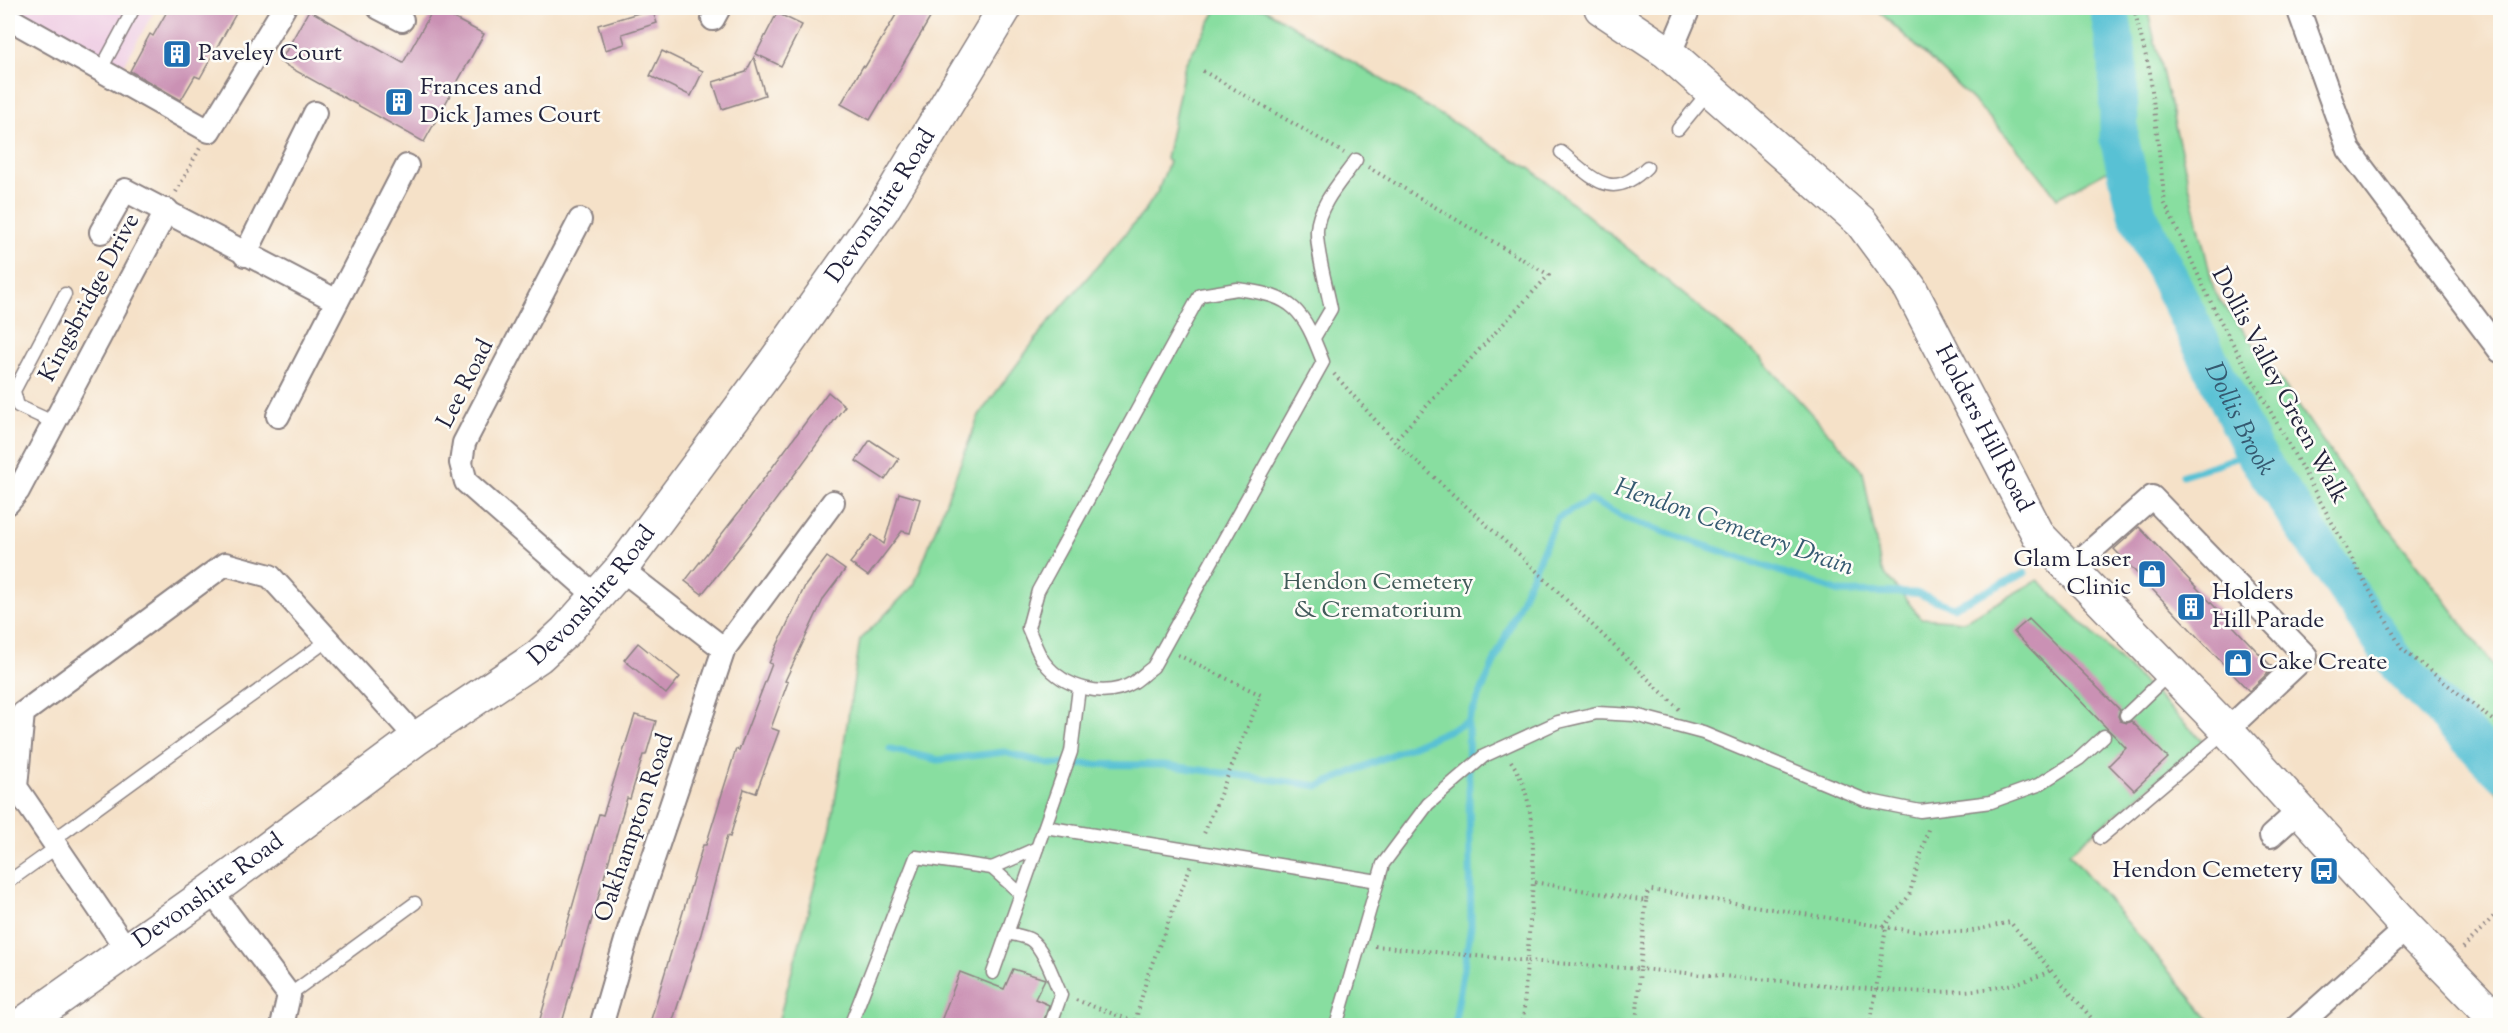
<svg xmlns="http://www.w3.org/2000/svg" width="2508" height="1033" font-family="'Sorts Mill Goudy',serif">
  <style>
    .built { fill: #f0d0e5 }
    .green { fill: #88dea0; stroke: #55806e; stroke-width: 1.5 }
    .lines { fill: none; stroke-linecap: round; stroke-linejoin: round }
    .stream { stroke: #58c1d4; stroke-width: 7 }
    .river { stroke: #58c1d4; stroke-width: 39 }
    .building { fill: #ca91b4 }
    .lane-casing { stroke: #8c8282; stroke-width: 15 }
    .street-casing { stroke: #8c8282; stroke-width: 26 }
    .secondary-casing { stroke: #8c8282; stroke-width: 36 }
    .path { stroke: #8c8282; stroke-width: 4; stroke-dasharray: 1.5 4.5; stroke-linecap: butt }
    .lane { stroke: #fff; stroke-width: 12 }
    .street { stroke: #fff; stroke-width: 22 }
    .secondary { stroke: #fff; stroke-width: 33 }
    .labels { text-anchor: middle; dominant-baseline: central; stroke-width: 5; stroke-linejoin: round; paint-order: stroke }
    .poi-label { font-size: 24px; fill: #22223b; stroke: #fdfcf7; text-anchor: start }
    .street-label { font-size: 24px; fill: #22223b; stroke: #fdfcf7 }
    .park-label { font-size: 24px; fill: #415a59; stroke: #fdfcf7 }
    .water-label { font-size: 26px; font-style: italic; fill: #355a71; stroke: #fdfcf7 }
  </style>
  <rect width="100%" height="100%" fill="#fdfcf7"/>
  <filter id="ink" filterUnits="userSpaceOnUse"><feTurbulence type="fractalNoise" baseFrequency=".0167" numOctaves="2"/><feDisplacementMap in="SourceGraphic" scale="12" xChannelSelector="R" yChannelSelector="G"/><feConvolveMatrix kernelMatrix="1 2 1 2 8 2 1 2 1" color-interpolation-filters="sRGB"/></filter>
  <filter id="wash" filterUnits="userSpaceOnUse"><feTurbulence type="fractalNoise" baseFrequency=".008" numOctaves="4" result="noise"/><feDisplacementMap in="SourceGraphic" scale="24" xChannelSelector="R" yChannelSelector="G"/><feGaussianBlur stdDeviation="1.35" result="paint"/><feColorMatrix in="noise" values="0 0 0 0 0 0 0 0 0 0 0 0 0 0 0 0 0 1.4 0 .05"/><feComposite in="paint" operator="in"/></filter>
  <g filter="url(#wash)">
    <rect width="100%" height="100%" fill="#f5e1c8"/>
    <polygon class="built" points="11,8 156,8 121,70"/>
    <g class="green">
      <polygon points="1218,8 1263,8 1531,169 1761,358 1863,471 1881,569 1921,618 1964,621 2038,580 2204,742 2069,853 2214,1025 777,1026 831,827 860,640 914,585 979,415 1048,323 1144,212 1158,191 1169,162 1166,159 1185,64"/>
      <path d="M1875 8H2147L2215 294 2276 373 2341 468 2432 583 2500 674V795L2465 757 2354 619 2224 426 2132 229 2114 167 2057 198C2005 126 1940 68 1875 8Z"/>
    </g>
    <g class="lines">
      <g class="stream">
        <polyline points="2183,475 2254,452"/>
        <polyline points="890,749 938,760 1004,752 1049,764 1164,765 1319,786 1468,722"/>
        <polyline points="1454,1026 1471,926 1468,722 1557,518 1590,500 1627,519 1840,592 1916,593 1953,607 2025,573"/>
      </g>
      <path class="river" id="s1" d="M2109 8 2118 61 2119 139 2137 213 2254 452 2398 665 2500 770"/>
    </g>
    <g id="blocks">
      <g class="building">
        <polygon points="169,8 239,8 200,78 195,76 181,100 130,71 150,34 153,36"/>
        <polygon points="434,8 484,34 424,142 280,62 309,10 403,63"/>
        <polygon points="900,8 936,8 870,120 841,104 863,66 865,67"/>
        <polygon points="652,9 657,23 622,34 625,44 605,50 598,25"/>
        <polygon points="777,13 802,25 781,66 756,54"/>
        <polygon points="662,51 703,71 691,96 650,76"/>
        <polygon points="754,57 765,95 722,109 713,82 746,72"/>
        <polygon points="828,392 845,406 755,528 702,594 685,581 739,512"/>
        <polygon points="870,440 899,459 885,480 856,461"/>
        <polygon points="899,493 920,499 910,533 902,531 868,576 850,563 872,535 884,544"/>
        <polygon points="2139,527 2273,668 2249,691 2114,549"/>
        <polygon points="827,557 845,570 824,598 785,681 788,682 771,728 779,731 756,793 744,789 730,837 727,836 701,934 671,1026 649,1026 703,845 706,845 736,749 739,750 772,664 769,663 805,586"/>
        <polygon points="2029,619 2120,710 2118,716 2120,721 2127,723 2131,721 2168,758 2134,790 2109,765 2126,748 2014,632"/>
        <polygon points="638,643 680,677 666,694 624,660"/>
        <polygon points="635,715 656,721 646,755 643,755 630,799 627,798 561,1026 538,1026 599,814 603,815"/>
        <polygon points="1013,969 1045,979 1035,999 1049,1005 1042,1026 939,1026 960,972 1004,989"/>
      </g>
    </g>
  </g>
  <g filter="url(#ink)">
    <use href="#blocks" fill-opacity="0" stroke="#8c8282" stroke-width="1.5"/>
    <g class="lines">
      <g class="lane-casing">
        <g id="lane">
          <polyline points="100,71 134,8"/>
          <polyline points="1678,129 1710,90"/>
          <path d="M1561 152C1593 178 1611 203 1647 167"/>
          <path d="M1237 289C1294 296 1303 309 1323 362L1153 667C1146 672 1140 678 1134 682 1105 700 1064 688 1044 662 1037 652 1033 639 1028 628L1038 591 1200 295Z"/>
          <path d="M1314 338 1331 309C1327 287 1316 251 1317 230 1318 205 1343 179 1356 160"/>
          <polyline points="55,423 18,406 14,391 65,294"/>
          <polyline points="2126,715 2169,674"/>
          <polyline points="1045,827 1378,881"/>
          <polyline points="2100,838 2227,730"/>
          <polyline points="52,841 328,640"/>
          <polyline points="992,868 1021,894"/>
          <polyline points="8,882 57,847"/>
          <path d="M1007 933C1014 935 1025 936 1031 940 1044 949 1054 980 1061 995L1050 1026"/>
          <polyline points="993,973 1071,752 1079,688"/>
          <polyline points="289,995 415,903"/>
          <polyline points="850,1026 916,857 992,868 1037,848"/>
          <polyline points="1336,1026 1383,864 1428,804 1484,756 1558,722 1597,713 1635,715 1703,733 1865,800 1920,811 1991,802 2038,785 2079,759 2104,736"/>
        </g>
      </g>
      <g class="street-casing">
        <g id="street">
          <polyline points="379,8 402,20"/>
          <polyline points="2298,8 2349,150 2500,351"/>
          <polyline points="8,18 209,131 284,8"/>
          <polyline points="713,19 719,8"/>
          <polyline points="1667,52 1673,46 1689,8"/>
          <polyline points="580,220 464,443 461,463 466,482 598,598"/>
          <polyline points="101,232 125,190 337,301"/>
          <polyline points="245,255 315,113"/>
          <polyline points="278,416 407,166"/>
          <polyline points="8,503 18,491 167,210"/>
          <polyline points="621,569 724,649"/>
          <polyline points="2069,570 2152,497 2306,656 2227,730"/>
          <polyline points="2271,836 2300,810"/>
          <polyline points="211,891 289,995 282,1026"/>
          <polyline points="127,950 16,787 23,713 225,564 270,576 417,738"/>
          <polyline points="601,1026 629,930 724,649 833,502"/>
          <polyline points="2298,1026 2407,928"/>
        </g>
      </g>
      <g class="secondary-casing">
        <g id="secondary">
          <path id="s2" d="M1601 8 1667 52 1861 222 1910 288 2039 536 2227 730 2407 928 2500 1024"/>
          <path id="s3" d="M20 1026 211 891 417 738 539 656 566 631 621 569 773 364 883 209 1005 8"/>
        </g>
      </g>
      <g class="path">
        <polyline points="2134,8 2150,73 2165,204 2216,313 2402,649 2500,726"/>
        <polyline points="1203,71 1344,153"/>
        <polyline points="1368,167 1549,275 1394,441"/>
        <polyline points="176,192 200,148"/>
        <polyline points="1334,374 1394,441 1522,557 1679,709"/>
        <polyline points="1178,655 1261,695 1203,836"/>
        <path d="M1511 761C1535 796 1533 842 1533 882"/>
        <path d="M1646 901 1640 969C1695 974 1749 978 1804 983 1876 989 1985 1005 2051 970"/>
        <polyline points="1883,927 1909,896 1929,826"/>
        <polyline points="1375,946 1527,961 1533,882 1646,901 1647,894 1651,890 1665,892 1911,931 1968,932 2010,922 2098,1026"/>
        <polyline points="2463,948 2500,910"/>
        <polyline points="1076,1000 1146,1026"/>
        <polyline points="1134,1026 1148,974 1191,865"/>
        <polyline points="1531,1026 1523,1024 1527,961 1640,969 1636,1026"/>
        <polyline points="1870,1026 1886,928"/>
      </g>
      <use href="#lane" class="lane"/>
      <use href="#street" class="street"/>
      <use href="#secondary" class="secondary"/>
    </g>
  </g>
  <defs>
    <g id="building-square" transform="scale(1.5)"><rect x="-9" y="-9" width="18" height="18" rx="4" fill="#1f6fb2" stroke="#fdfcf7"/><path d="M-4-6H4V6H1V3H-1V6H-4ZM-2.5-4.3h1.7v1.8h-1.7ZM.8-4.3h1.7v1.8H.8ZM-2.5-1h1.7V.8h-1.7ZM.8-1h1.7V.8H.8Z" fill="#fff"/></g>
    <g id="shop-square" transform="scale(1.5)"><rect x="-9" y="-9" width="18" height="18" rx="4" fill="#1f6fb2" stroke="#fdfcf7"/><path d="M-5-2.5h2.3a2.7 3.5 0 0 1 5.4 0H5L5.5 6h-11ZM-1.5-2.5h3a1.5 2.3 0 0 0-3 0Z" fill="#fff"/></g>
    <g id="bus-square" transform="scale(1.5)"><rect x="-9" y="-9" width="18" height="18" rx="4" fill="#1f6fb2" stroke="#fdfcf7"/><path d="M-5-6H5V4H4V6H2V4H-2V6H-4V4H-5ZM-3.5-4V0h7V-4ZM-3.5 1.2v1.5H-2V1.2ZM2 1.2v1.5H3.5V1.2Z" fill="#fff"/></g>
  </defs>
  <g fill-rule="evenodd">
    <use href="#building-square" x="177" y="54"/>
    <use href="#building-square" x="399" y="102"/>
    <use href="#shop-square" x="2152" y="574"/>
    <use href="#building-square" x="2191" y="607"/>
    <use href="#shop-square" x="2238" y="663"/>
    <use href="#bus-square" x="2324" y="871"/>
  </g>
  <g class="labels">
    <g class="poi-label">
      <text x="198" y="54">Paveley Court</text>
      <text x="420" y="88">Frances and<tspan x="420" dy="28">Dick James Court</tspan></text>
      <text x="2131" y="560" text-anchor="end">Glam Laser<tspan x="2131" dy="28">Clinic</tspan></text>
      <text x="2212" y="593">Holders<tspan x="2212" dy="28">Hill Parade</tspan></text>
      <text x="2259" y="663">Cake Create</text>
      <text x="2303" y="871" text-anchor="end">Hendon Cemetery</text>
    </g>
    <g class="street-label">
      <text stroke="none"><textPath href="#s3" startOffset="1204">Devonshire Road</textPath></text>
      <text transform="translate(90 298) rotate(-62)">Kingsbridge Drive</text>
      <text transform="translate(466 384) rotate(-63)">Lee Road</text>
      <text transform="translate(2279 386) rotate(62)">Dollis Valley Green Walk</text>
      <text stroke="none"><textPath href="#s2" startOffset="578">Holders Hill Road</textPath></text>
      <text stroke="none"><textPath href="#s3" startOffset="718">Devonshire Road</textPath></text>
      <text transform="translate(635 828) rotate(-71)">Oakhampton Road</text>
      <text stroke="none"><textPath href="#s3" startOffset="232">Devonshire Road</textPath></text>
    </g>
    <g class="park-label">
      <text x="1378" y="583">Hendon Cemetery<tspan x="1378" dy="28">&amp; Crematorium</tspan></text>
    </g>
    <g class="water-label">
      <text stroke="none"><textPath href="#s1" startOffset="438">Dollis Brook</textPath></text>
      <text transform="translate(1734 528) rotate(19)">Hendon Cemetery Drain</text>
    </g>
  </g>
  <rect width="2508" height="1033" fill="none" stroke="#fdfcf7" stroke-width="30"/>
</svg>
